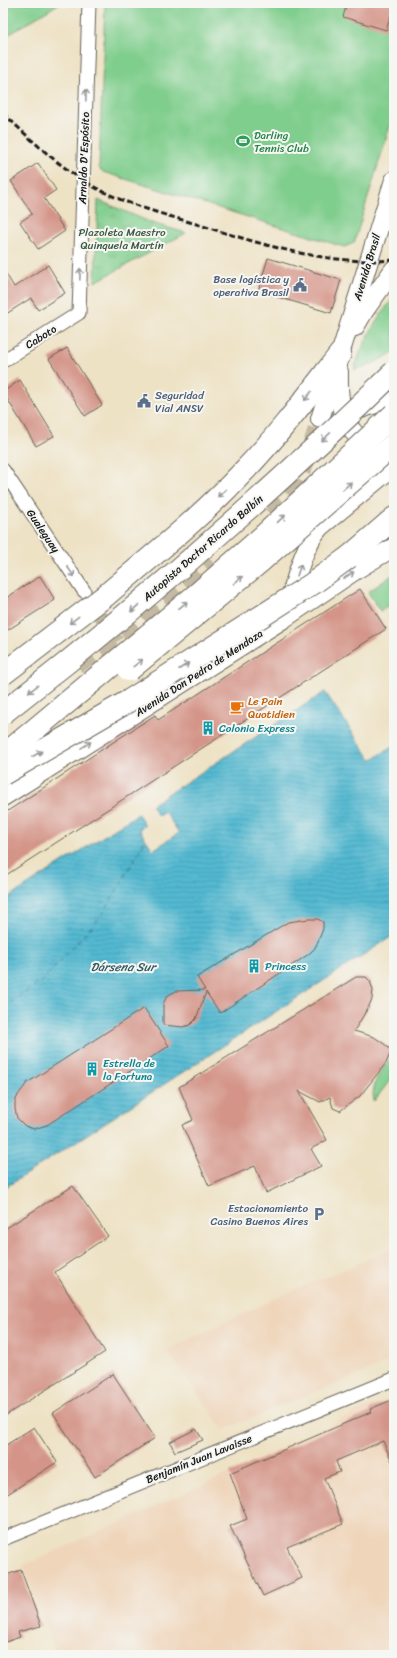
<svg xmlns="http://www.w3.org/2000/svg" width="397" height="1658" font-family="Sriracha,sans-serif">
  <style>
    .built { fill: #efd6bb }
    .green { fill: #80ce8d; stroke: #4e7554 }
    .park { fill: url(#park-tufts); stroke: #4e7554 }
    .water { fill: url(#water-rules); stroke: #386a76 }
    .lines { fill: none; stroke-linecap: round; stroke-linejoin: round }
    .ferry { stroke: #325b64; stroke-width: 1; stroke-dasharray: 5 4; stroke-linecap: butt }
    .building { fill: #d49488 }
    .street-tunnel { stroke: #c4baa3; stroke-width: 13; stroke-dasharray: 13 6; stroke-linecap: butt }
    .secondary-tunnel { stroke: #c4baa3; stroke-width: 18; stroke-dasharray: 18 9; stroke-linecap: butt }
    .street-casing { stroke: #666157; stroke-width: 15 }
    .secondary-casing { stroke: #666157; stroke-width: 20 }
    .highway-casing { stroke: #666157; stroke-width: 24 }
    .street { stroke: #fff; stroke-width: 13 }
    .secondary { stroke: #fff; stroke-width: 18 }
    .highway { stroke: #fff; stroke-width: 22 }
    .rail { stroke: #1c1c1c; stroke-width: 3; stroke-dasharray: 6 3; stroke-linecap: butt }
    .highway-bridge-casing { stroke: #666157; stroke-width: 24; stroke-linecap: butt }
    .highway-bridge { stroke: #fff; stroke-width: 22 }
    .oneway { stroke: #999 }
    .labels { text-anchor: middle; dominant-baseline: central; stroke-width: 4; stroke-linejoin: round; paint-order: stroke }
    .leisure-label { font-size: 11px; fill: #27864d; stroke: #f6f6f2; text-anchor: start }
    .street-label { font-size: 11px; fill: #1c1c1c; stroke: #f6f6f2 }
    .park-label { font-size: 11px; fill: #3f5a44; stroke: #f6f6f2 }
    .service-label { font-size: 11px; fill: #4e5e75; stroke: #f6f6f2; text-anchor: end }
    .food-label { font-size: 11px; fill: #c56008; stroke: #f6f6f2; text-anchor: start }
    .culture-label { font-size: 11px; fill: #0d838f; stroke: #f6f6f2; text-anchor: start }
    .water-label { font-size: 12px; font-style: italic; fill: #325b64; stroke: #f6f6f2 }
  </style>
  <defs>
    <pattern id="park-tufts" width="24" height="20" patternUnits="userSpaceOnUse"><rect width="24" height="20" fill="#80ce8d"/><path d="M3 7l-1-3M5 7V3M7 7l1-3M15 17l-1-3M17 17v-4M19 17l1-3" fill="none" stroke="#6eb079"/></pattern>
    <pattern id="water-rules" width="6" height="5" patternUnits="userSpaceOnUse"><rect width="6" height="5" fill="#53b9d1"/><path d="M0 2.5h6" fill="none" stroke="#489eb3"/></pattern>
  </defs>
  <rect width="100%" height="100%" fill="#f6f6f2"/>
  <filter id="ink" filterUnits="userSpaceOnUse"><feTurbulence type="fractalNoise" baseFrequency=".025" numOctaves="2"/><feDisplacementMap in="SourceGraphic" scale="8" xChannelSelector="R" yChannelSelector="G"/><feConvolveMatrix kernelMatrix="1 2 1 2 8 2 1 2 1" color-interpolation-filters="sRGB"/></filter>
  <filter id="wash" filterUnits="userSpaceOnUse"><feTurbulence type="fractalNoise" baseFrequency=".012" numOctaves="4" result="noise"/><feDisplacementMap in="SourceGraphic" scale="16" xChannelSelector="R" yChannelSelector="G"/><feGaussianBlur stdDeviation="0.9" result="paint"/><feColorMatrix in="noise" values="0 0 0 0 0 0 0 0 0 0 0 0 0 0 0 0 0 1.4 0 .05"/><feComposite in="paint" operator="in"/></filter>
  <g filter="url(#wash)">
    <rect width="100%" height="100%" fill="#eee2c5"/>
    <g class="built">
      <polygon points="394,1248 394,1360 223,1430 167,1350 278,1297"/>
      <polygon points="394,1397 394,1655 57,1655 22,1566 230,1473 361,1410"/>
    </g>
    <g class="green">
      <polygon points="3,3 60,3 3,38"/>
      <polygon points="105,3 394,3 394,113 354,243 344,247 103,172 99,168"/>
      <path d="M394 297V352L374 363 354 370C362 343 377 318 394 297Z"/>
      <polygon points="394,574 394,602 380,611 368,592"/>
      <path d="M394 1055V1075L374 1101C370 1081 382 1070 394 1055Z"/>
    </g>
    <polygon class="park" points="98,200 152,223 186,233 95,282"/>
    <polygon class="water" points="325,692 371,760 394,746 394,797 391,799 394,804 394,935 3,1189 3,901 138,814 145,825 139,829 153,850 179,833 165,812 158,816 151,805"/>
    <g class="lines">
      <polyline class="ferry" points="3,1007 43,980 103,914 146,839"/>
    </g>
    <g id="blocks">
      <g class="building">
        <polygon points="347,3 394,3 394,17 391,16 386,30 343,17"/>
        <polygon points="38,163 56,190 44,198 65,231 38,249 20,222 32,214 11,181"/>
        <polygon points="268,258 341,280 331,313 258,291"/>
        <polygon points="48,265 65,293 38,310 31,298 3,316 3,269 14,287"/>
        <polygon points="67,348 102,405 85,416 49,359"/>
        <polygon points="20,380 54,436 36,446 3,392"/>
        <polygon points="40,576 55,600 3,633 3,600"/>
        <polygon points="360,589 386,629 3,877 3,814 155,715 158,720"/>
        <polygon points="309,919 318,919 323,922 323,929 319,939 315,948 309,954 220,1013 206,992 196,1019 190,1025 183,1027 163,1025 163,1004 167,996 176,991 205,990 197,977 288,922"/>
        <polygon points="356,977 366,977 370,981 373,990 372,999 368,1008 354,1031 374,1037 383,1043 389,1048 391,1052 386,1063 360,1096 340,1111 333,1108 330,1097 320,1102 299,1091 327,1140 311,1149 321,1166 266,1193 255,1166 209,1186 182,1125 193,1120 179,1087"/>
        <polygon points="144,1008 169,1046 47,1125 34,1129 25,1126 17,1118 15,1109 15,1102 18,1095 27,1083"/>
        <polygon points="73,1186 108,1236 55,1272 105,1352 3,1417 3,1230"/>
        <polygon points="113,1374 155,1438 95,1477 53,1413"/>
        <polygon points="394,1399 394,1466 383,1441 336,1461 340,1472 324,1478 343,1524 287,1547 302,1578 263,1596 230,1526 247,1519 230,1473 371,1412 370,1409"/>
        <polygon points="34,1427 57,1462 3,1497 3,1447"/>
        <polygon points="196,1429 203,1440 175,1452 170,1442"/>
        <polygon points="21,1570 41,1626 18,1632 20,1637 3,1643 3,1576"/>
      </g>
    </g>
  </g>
  <g filter="url(#ink)">
    <use href="#blocks" fill-opacity="0" stroke="#666157" stroke-width="1"/>
    <g class="lines">
      <polyline class="street-tunnel" points="89,599 152,693"/>
      <g class="secondary-tunnel">
        <path d="M272 516C299 489 309 454 320 419"/>
        <polyline points="77,665 170,602 215,565"/>
      </g>
      <g class="street-casing">
        <g id="street">
          <polyline points="3,361 79,313 89,3"/>
          <polyline points="3,470 84,591"/>
          <polyline points="3,1539 394,1379"/>
        </g>
      </g>
      <g class="secondary-casing">
        <g id="secondary">
          <polyline points="355,327 365,310 394,269"/>
          <path d="M339 372C338 406 342 433 376 448"/>
          <polyline points="320,419 394,180"/>
          <path d="M288 604C296 580 303 546 320 527L394 466"/>
          <polyline points="3,797 282,620 356,570 394,547"/>
        </g>
      </g>
      <g class="highway-casing">
        <g id="highway">
          <polyline points="357,408 381,400 394,388"/>
          <polyline points="349,557 394,518"/>
          <path d="M105 596C151 557 200 518 242 473 278 436 309 394 340 354"/>
        </g>
      </g>
      <use href="#street" class="street"/>
      <use href="#secondary" class="secondary"/>
      <use href="#highway" class="highway"/>
      <path class="rail" d="M3 113C28 137 54 162 84 181 118 202 155 212 193 223 258 243 325 266 394 260"/>
      <g class="highway-bridge-casing">
        <g id="highway-bridge">
          <polyline points="129,670 261,561 394,444"/>
          <polyline points="3,674 105,596"/>
          <path d="M3 713C140 607 270 493 394 372"/>
          <polyline points="3,756 196,595 262,537 394,414"/>
          <polyline points="3,774 127,702 312,584 349,557"/>
        </g>
      </g>
      <use href="#highway-bridge" class="highway-bridge"/>
    </g>
    <defs><path id="oneway-shaft" d="M-6 0H5M1.5-3L5.5 0L1.5 3" fill="none" stroke-width="1.6" stroke-linecap="round" stroke-linejoin="round"/></defs>
    <g class="oneway">
      <use href="#oneway-shaft" transform="translate(86 95) rotate(-88)"/>
      <use href="#oneway-shaft" transform="translate(80 274) rotate(-88)"/>
      <use href="#oneway-shaft" transform="translate(308 396) rotate(128)"/>
      <use href="#oneway-shaft" transform="translate(326 437) rotate(136)"/>
      <use href="#oneway-shaft" transform="translate(347 486) rotate(-42)"/>
      <use href="#oneway-shaft" transform="translate(222 493) rotate(137)"/>
      <use href="#oneway-shaft" transform="translate(281 519) rotate(-43)"/>
      <use href="#oneway-shaft" transform="translate(299 570) rotate(-71)"/>
      <use href="#oneway-shaft" transform="translate(71 572) rotate(56)"/>
      <use href="#oneway-shaft" transform="translate(349 575) rotate(-34)"/>
      <use href="#oneway-shaft" transform="translate(238 580) rotate(-40)"/>
      <use href="#oneway-shaft" transform="translate(183 605) rotate(-40)"/>
      <use href="#oneway-shaft" transform="translate(135 608) rotate(139)"/>
      <use href="#oneway-shaft" transform="translate(74 620) rotate(142)"/>
      <use href="#oneway-shaft" transform="translate(138 663) rotate(-38)"/>
      <use href="#oneway-shaft" transform="translate(184 666) rotate(-33)"/>
      <use href="#oneway-shaft" transform="translate(33 689) rotate(142)"/>
      <use href="#oneway-shaft" transform="translate(86 745) rotate(-32)"/>
      <use href="#oneway-shaft" transform="translate(37 754) rotate(-30)"/>
    </g>
  </g>
  <defs>
    <g id="stadium-bare" transform="scale(1.08)"><path d="M0-5a6.5 5 0 1 0 0 10a6.5 5 0 1 0 0-10ZM-3.5-1.8h7v3.6h-7Z" fill="#2e9e5b" stroke="#f6f6f2" stroke-width="2.5" paint-order="stroke"/></g>
    <g id="civic-bare" transform="scale(1.08)"><path d="M-.6-6.5H3V-4.5H.6V-3L4-1V1h2V6H-6V1h2V-1L-.6-3ZM-1.2 2.5V6h2.4V2.5Z" fill="#5c6f8a" stroke="#f6f6f2" stroke-width="2.5" paint-order="stroke"/></g>
    <g id="cafe-bare" transform="scale(1.08)"><path d="M-5.5-4.5H6V0H3Q3 3.5 0 3.5H-2.5Q-5.5 3.5-5.5 0ZM3-3.2v2h1.7v-2ZM-6 4.5H4V6H-6Z" fill="#e8710a" stroke="#f6f6f2" stroke-width="2.5" paint-order="stroke"/></g>
    <g id="building-bare" transform="scale(1.08)"><path d="M-4-6H4V6H1V3H-1V6H-4ZM-2.5-4.3h1.7v1.8h-1.7ZM.8-4.3h1.7v1.8H.8ZM-2.5-1h1.7V.8h-1.7ZM.8-1h1.7V.8H.8Z" fill="#0f9aa8" stroke="#f6f6f2" stroke-width="2.5" paint-order="stroke"/></g>
    <g id="parking-bare" transform="scale(1.08)"><path d="M-3.5-5.5H1a3.5 3.5 0 0 1 0 7H-1V5.5H-3.5ZM-1-3.4V-.6H.8a1.4 1.4 0 0 0 0-2.8Z" fill="#5c6f8a" stroke="#f6f6f2" stroke-width="2.5" paint-order="stroke"/></g>
  </defs>
  <g fill-rule="evenodd">
    <use href="#stadium-bare" x="243" y="141"/>
    <use href="#civic-bare" x="300" y="285"/>
    <use href="#civic-bare" x="144" y="401"/>
    <use href="#cafe-bare" x="237" y="707"/>
    <use href="#building-bare" x="208" y="728"/>
    <use href="#building-bare" x="254" y="966"/>
    <use href="#building-bare" x="92" y="1069"/>
    <use href="#parking-bare" x="319" y="1214"/>
  </g>
  <g class="labels">
    <g class="leisure-label">
      <text x="254" y="135">Darling<tspan x="254" dy="13">Tennis Club</tspan></text>
    </g>
    <g class="street-label">
      <text transform="translate(84 158) rotate(-88)">Arnaldo D'Espósito</text>
      <text transform="translate(367 267) rotate(-73)">Avenida Brasil</text>
      <text transform="translate(41 337) rotate(-32)">Caboto</text>
      <text transform="translate(43 531) rotate(56)">Gualeguay</text>
      <text transform="translate(203 548) rotate(-41)">Autopista Doctor Ricardo Balbín</text>
      <text transform="translate(199 673) rotate(-33)">Avenida Don Pedro de Mendoza</text>
      <text transform="translate(199 1459) rotate(-22)">Benjamín Juan Lavaisse</text>
    </g>
    <g class="park-label">
      <text x="122" y="232">Plazoleta Maestro<tspan x="122" dy="13">Quinquela Martín</tspan></text>
    </g>
    <g class="service-label">
      <text x="289" y="279">Base logística y<tspan x="289" dy="13">operativa Brasil</tspan></text>
      <text x="155" y="395" text-anchor="start">Seguridad<tspan x="155" dy="13">Vial ANSV</tspan></text>
      <text x="308" y="1208">Estacionamiento<tspan x="308" dy="13">Casino Buenos Aires</tspan></text>
    </g>
    <g class="food-label">
      <text x="248" y="701">Le Pain<tspan x="248" dy="13">Quotidien</tspan></text>
    </g>
    <g class="culture-label">
      <text x="219" y="728">Colonia Express</text>
      <text x="265" y="966">Princess</text>
      <text x="103" y="1063">Estrella de<tspan x="103" dy="13">la Fortuna</tspan></text>
    </g>
    <g class="water-label">
      <text x="123" y="967">Dársena Sur</text>
    </g>
  </g>
  <rect width="397" height="1658" fill="none" stroke="#f6f6f2" stroke-width="16"/>
</svg>
